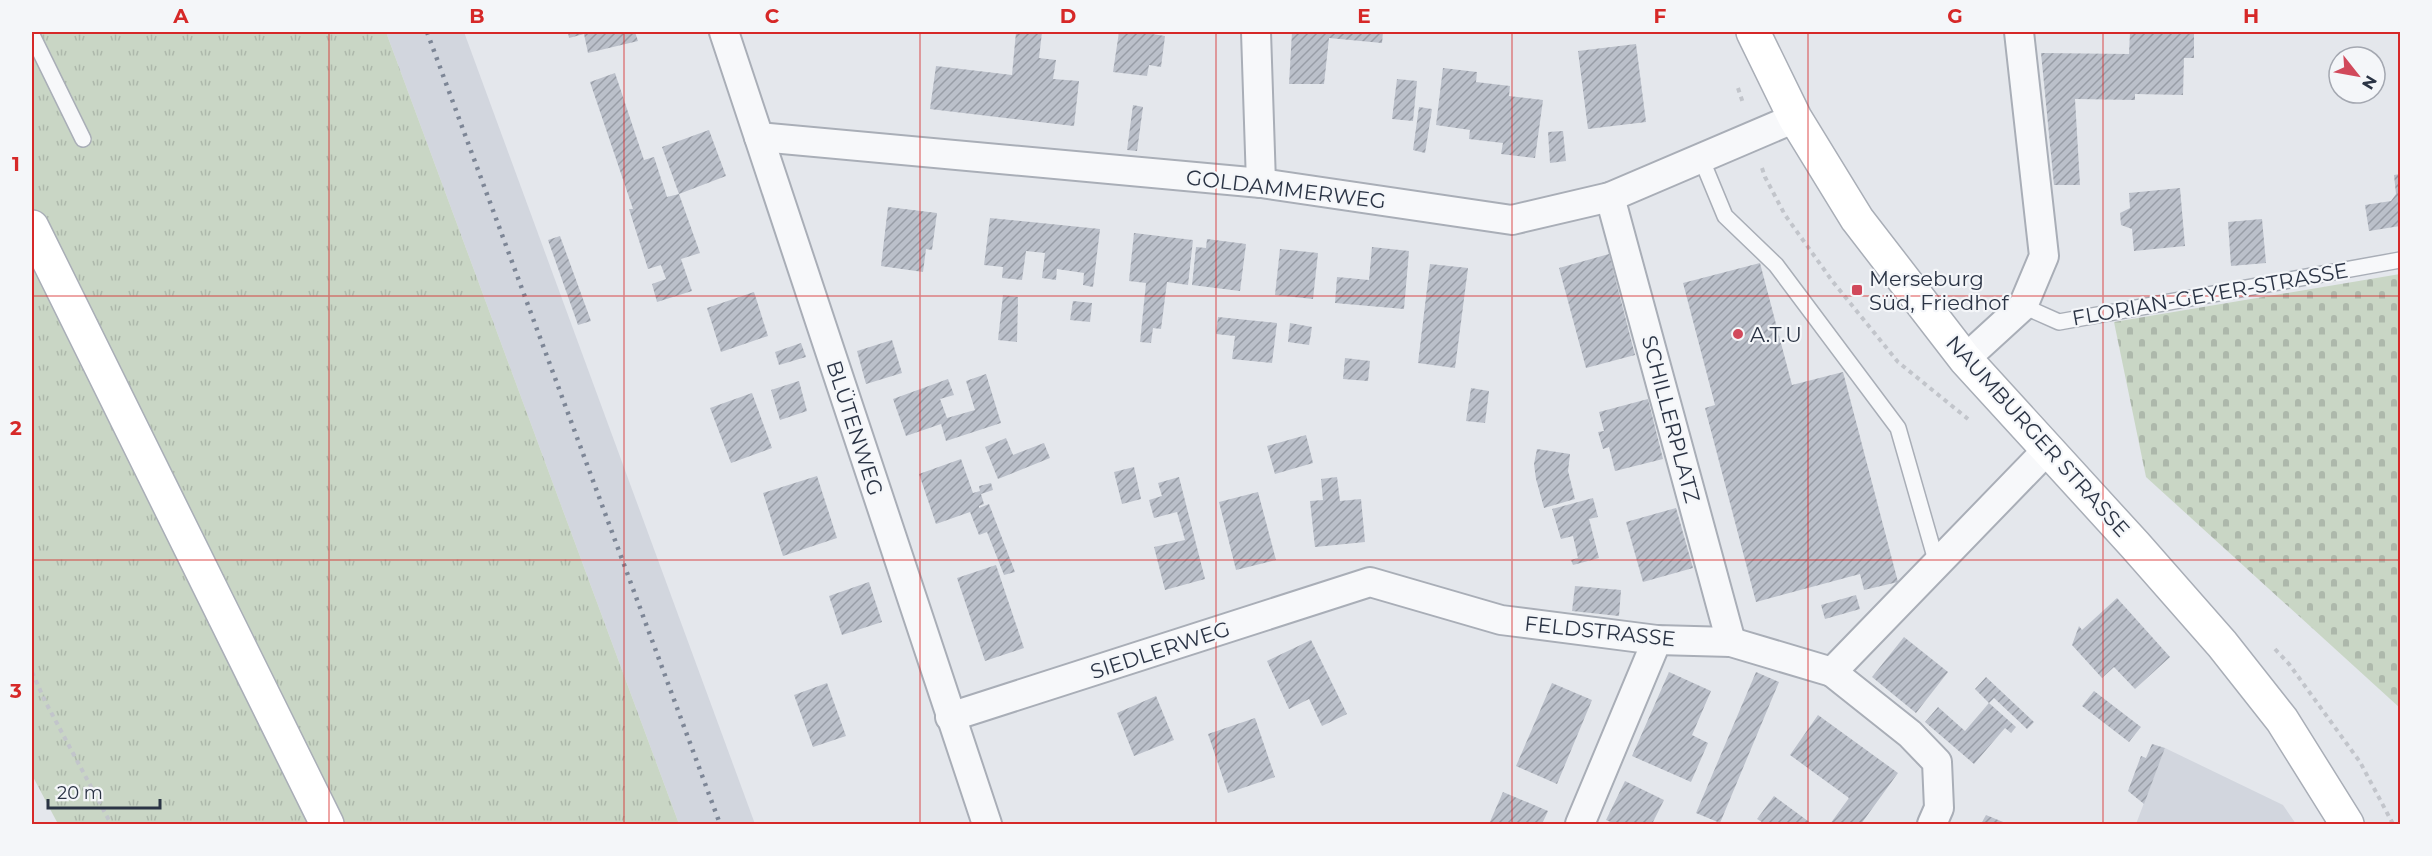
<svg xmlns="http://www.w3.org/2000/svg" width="2432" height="856" font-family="Montserrat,sans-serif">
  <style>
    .built { fill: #d2d6de }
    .grass { fill: url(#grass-tufts) }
    .cemetery { fill: url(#cemetery-stones) }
    .building { fill: url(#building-hatch) }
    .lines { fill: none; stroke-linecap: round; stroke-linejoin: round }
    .lane-casing { stroke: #a9aeb7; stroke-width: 18 }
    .street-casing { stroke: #a9aeb7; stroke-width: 32 }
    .secondary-casing { stroke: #a9aeb7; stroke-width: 36 }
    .path { stroke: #c2c5cb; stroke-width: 4; stroke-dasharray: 4.5 4.5; stroke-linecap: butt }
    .lane { stroke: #f7f8fa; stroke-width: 15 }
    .street { stroke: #f7f8fa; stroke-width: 28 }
    .secondary { stroke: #fff; stroke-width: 33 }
    .rail { stroke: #7d8696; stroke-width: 4.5; stroke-dasharray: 3 6; stroke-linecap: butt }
    .grid { fill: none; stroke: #d62828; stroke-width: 1.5; stroke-opacity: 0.55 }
    .poi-dot { fill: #d1495b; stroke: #f4f6f9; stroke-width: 2 }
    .labels { text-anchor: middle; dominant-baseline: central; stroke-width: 4.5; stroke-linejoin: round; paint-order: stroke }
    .street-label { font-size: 21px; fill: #2b3445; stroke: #f4f6f9 }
    .poi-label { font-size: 21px; fill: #2b3445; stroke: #f4f6f9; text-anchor: start }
    .neatline { fill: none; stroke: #d62828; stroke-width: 2 }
    .grid-label { font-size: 20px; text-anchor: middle; font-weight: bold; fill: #d62828 }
  </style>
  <defs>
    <pattern id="grass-tufts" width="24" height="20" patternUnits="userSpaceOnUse" patternTransform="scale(1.5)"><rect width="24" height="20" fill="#c9d6c5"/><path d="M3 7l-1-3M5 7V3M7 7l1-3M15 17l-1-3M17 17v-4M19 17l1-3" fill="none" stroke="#adb8ab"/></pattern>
    <pattern id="cemetery-stones" width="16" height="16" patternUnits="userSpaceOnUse" patternTransform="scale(1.5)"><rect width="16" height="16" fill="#c9d6c5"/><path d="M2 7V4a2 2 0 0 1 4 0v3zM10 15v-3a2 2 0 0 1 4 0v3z" fill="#adb8ab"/></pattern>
    <pattern id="building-hatch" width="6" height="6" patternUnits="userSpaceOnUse" patternTransform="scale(1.5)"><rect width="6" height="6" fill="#bbc0ca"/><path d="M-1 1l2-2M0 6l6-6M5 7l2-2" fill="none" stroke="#989da6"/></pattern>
  </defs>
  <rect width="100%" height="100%" fill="#e4e7ec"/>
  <g class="built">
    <polygon points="386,32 464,32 755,824 679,824"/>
    <polygon points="2165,748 2283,805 2296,824 2136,824"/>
  </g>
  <polygon class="grass" points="32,32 386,32 679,824 58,824 32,775"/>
  <polygon class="cemetery" points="2400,274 2400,708 2146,477 2114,322"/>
  <g class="building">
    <polygon points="568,32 635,32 638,41 588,53 584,34 569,38"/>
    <polygon points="1016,32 1042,32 1039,58 1056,60 1053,79 1079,81 1074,126 930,109 936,66 1012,75"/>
    <polygon points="1119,32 1153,32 1152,34 1165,36 1161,67 1149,65 1147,76 1113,72"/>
    <polygon points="1292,32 1383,32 1382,43 1329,38 1324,84 1289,84"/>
    <polygon points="2130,32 2194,32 2194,58 2184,58 2183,95 2135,94 2135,100 2075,99 2080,185 2054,185 2041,53 2129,54"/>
    <polygon points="1636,44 1646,122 1588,129 1578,51"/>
    <polygon points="1443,68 1477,72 1476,82 1510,86 1509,96 1543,100 1535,158 1501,154 1503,143 1469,139 1470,130 1436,125"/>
    <polygon points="615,73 644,160 654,157 667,197 679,194 700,253 681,259 692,291 657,302 652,284 666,279 661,265 648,269 629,209 633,209 590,82"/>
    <polygon points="1397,79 1417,81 1413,121 1392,119"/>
    <polygon points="1133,105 1143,107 1137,151 1127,150"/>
    <polygon points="1419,107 1432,109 1425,153 1413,150"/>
    <polygon points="709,130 726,176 679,194 662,147"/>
    <polygon points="1563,131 1566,161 1550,163 1548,132"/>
    <polygon points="2400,174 2400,226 2369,231 2365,205 2391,201 2396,194 2394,175"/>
    <polygon points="2180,188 2185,246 2134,251 2132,229 2121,225 2120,213 2130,208 2129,193"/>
    <polygon points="888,207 937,213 932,250 926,249 923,272 881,266"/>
    <polygon points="990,218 1100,229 1093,287 1083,285 1084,273 1057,269 1056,280 1042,278 1045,253 1026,251 1022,280 1002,278 1003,267 984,265"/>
    <polygon points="2262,219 2266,263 2231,266 2228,222"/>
    <polygon points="1134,233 1193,240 1188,285 1167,282 1161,329 1153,328 1151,343 1140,342 1146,283 1129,281"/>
    <polygon points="560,236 591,321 578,325 548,240"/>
    <polygon points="1207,239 1246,244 1240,291 1192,285 1196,247 1206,248"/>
    <polygon points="1372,247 1409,251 1404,309 1335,303 1337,277 1369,280"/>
    <polygon points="1280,249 1318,253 1313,299 1275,295"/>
    <polygon points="1609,254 1635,355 1586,368 1559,268"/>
    <polygon points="1760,263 1792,385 1843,372 1898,582 1864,590 1860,574 1756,602 1705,408 1715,405 1683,283"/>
    <polygon points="1430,264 1468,268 1455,368 1418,363"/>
    <polygon points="754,292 768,336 721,352 707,308"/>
    <polygon points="1003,295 1018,297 1017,342 998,340"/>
    <polygon points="1073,301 1092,303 1090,322 1070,320"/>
    <polygon points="1218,317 1277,323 1272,363 1232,359 1235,336 1216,334"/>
    <polygon points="1290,323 1312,327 1309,345 1288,342"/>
    <polygon points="892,340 902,373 866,384 857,351"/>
    <polygon points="801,343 806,357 779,365 775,352"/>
    <polygon points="1345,358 1370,361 1368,381 1343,379"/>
    <polygon points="986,374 1001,423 946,441 941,424 906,436 893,399 948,379 954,395 940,399 947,418 975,410 966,381"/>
    <polygon points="799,381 807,411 780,420 771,390"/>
    <polygon points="1471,388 1489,391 1485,423 1466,421"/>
    <polygon points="752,393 772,448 731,463 710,408"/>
    <polygon points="1648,399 1663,459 1615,471 1609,447 1603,449 1598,432 1604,431 1599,412"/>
    <polygon points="1306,435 1313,463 1275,474 1267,446"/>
    <polygon points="1006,438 1013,455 1044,443 1050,458 998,479 985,447"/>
    <polygon points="1537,449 1570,454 1568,471 1575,499 1544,508 1536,479 1534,464"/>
    <polygon points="961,459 973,493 980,491 979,486 991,483 993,490 981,494 984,504 979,506 979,508 989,504 1015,572 1004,575 987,532 979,535 970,512 936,524 919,474"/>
    <polygon points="1134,467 1141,499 1122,504 1114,472"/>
    <polygon points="817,476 837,538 783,556 763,493"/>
    <polygon points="1179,477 1205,579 1165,590 1154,547 1185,540 1177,512 1154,518 1149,500 1162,496 1158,483"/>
    <polygon points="1337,477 1340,501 1361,499 1365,542 1315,547 1310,501 1323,500 1321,479"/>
    <polygon points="1258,492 1276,560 1236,570 1219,502"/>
    <polygon points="1593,498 1598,517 1589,519 1599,558 1573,565 1571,560 1578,558 1573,536 1561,539 1552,509"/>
    <polygon points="1676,508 1693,568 1643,582 1626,522"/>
    <polygon points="996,565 1024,648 985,661 957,578"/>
    <polygon points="869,582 882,622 842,635 829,596"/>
    <polygon points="1575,586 1621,590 1619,616 1572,611"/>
    <polygon points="1856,595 1860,609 1825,619 1821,605"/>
    <polygon points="2117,598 2170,657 2135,689 2114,667 2102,678 2072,645 2079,626 2082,630"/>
    <polygon points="1904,637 1948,672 1916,713 1872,677"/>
    <polygon points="1311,640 1347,714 1322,726 1309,699 1289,709 1267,661"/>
    <polygon points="1669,672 1711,691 1692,735 1708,743 1691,782 1632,756"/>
    <polygon points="1756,672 1779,682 1720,823 1696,813"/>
    <polygon points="1986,677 2034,722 2027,729 1994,698 1989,703 1975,689"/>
    <polygon points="827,683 846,736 813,747 794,695"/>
    <polygon points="1552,683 1592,700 1557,784 1516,766"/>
    <polygon points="2094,691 2141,727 2129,742 2082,706"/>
    <polygon points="1156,696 1174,740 1134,756 1117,713"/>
    <polygon points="1989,703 2016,727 2011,733 2005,728 1974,764 1925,722 1938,707 1965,731"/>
    <polygon points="1818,715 1898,773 1861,824 1830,824 1849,798 1790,755"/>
    <polygon points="1255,718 1275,777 1228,793 1208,734"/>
    <polygon points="2152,744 2165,748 2144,804 2128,791 2141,756 2146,758"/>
    <polygon points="1625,781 1664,800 1652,824 1615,824 1606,820"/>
    <polygon points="1503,792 1548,811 1542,824 1489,824"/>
    <polygon points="1774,796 1812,824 1765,824 1757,819"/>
    <polygon points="1986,815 2008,824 1981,824"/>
  </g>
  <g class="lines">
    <g class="lane-casing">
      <g id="lane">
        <polyline points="32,35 83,139"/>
        <polyline points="1701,158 1725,216 1776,265 1898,428 1937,564"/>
        <polyline points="2023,306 2059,322 2400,260"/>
      </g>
    </g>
    <g class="street-casing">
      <g id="street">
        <polyline points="724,32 987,824"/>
        <polyline points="1256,32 1261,183"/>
        <polyline points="759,137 1261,183 1512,220 1610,197 1795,118"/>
        <polyline points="1610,197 1731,642"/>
        <polyline points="1965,359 2023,306 2044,256 2019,32"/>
        <polyline points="1832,672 1910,734 1937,762 1939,808 1932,824"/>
        <polyline points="950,717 1370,582 1501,620 1657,640 1731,642 1832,672 2048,449"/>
        <polyline points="1580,824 1657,640"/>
      </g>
    </g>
    <g class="secondary-casing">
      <g id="secondary">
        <polyline points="1753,32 1795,118 1857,219 1965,359 2135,545 2222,644 2282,720 2347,824"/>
        <polyline points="32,227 327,824"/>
      </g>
    </g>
    <g class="path">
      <polyline points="1738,88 1743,103"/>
      <polyline points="1762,168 1765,177 1785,215 1833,282 1898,362 1968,419"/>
      <polyline points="2275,649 2289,664 2360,762 2393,824"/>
      <polyline points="32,672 45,701 111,824"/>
    </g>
    <use href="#lane" class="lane"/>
    <use href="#street" class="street"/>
    <use href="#secondary" class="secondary"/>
    <polyline class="rail" points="427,32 720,824"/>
  </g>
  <path class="grid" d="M329 32V824M624 32V824M920 32V824M1216 32V824M1512 32V824M1808 32V824M2103 32V824M32 296H2400M32 560H2400"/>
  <g class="poi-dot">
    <rect x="1851" y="284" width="12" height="12" rx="3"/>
    <circle cx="1738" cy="334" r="6"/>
  </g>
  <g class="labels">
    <g class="street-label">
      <text transform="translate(1286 189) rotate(7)">GOLDAMMERWEG</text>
      <text transform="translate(2210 294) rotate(-10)">FLORIAN-GEYER-STRASSE</text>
      <text transform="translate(1671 419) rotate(75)">SCHILLERPLATZ</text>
      <text transform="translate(855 428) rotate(72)">BLÜTENWEG</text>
      <text transform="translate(2038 436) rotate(48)">NAUMBURGER STRASSE</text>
      <text transform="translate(1600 631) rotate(6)">FELDSTRASSE</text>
      <text transform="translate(1160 650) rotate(-18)">SIEDLERWEG</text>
    </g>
    <g class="poi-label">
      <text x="1869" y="278">Merseburg<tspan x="1869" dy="24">Süd, Friedhof</tspan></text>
      <text x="1750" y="334">A.T.U</text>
    </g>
  </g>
  <rect width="2432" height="856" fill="none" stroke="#f4f6f9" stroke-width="66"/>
  <g transform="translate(2357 75) rotate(121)"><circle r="28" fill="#f4f6f9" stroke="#a4a8b1" stroke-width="1.5"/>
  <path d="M0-4.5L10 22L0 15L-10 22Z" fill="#d1495b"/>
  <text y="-9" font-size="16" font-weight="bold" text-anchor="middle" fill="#2b3445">N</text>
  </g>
  <path d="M48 799v9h112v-9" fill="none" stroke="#2b3445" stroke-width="3"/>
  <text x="57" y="799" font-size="18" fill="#2b3445" stroke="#f4f6f9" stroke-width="4.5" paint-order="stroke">20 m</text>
  <rect x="33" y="33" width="2366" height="790" class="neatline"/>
  <g class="grid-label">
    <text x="181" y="23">A</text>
    <text x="477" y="23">B</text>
    <text x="772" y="23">C</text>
    <text x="1068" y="23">D</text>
    <text x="1364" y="23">E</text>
    <text x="1660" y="23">F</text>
    <text x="1955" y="23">G</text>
    <text x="2251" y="23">H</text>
    <text x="16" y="171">1</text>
    <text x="16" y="435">2</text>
    <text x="16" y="698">3</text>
  </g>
</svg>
